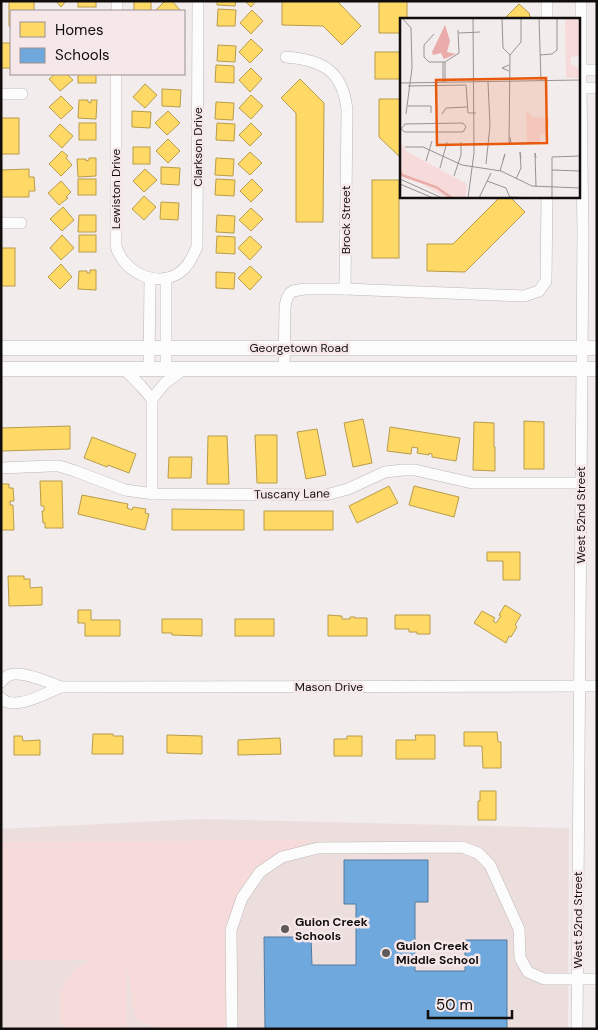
<svg xmlns="http://www.w3.org/2000/svg" width="598" height="1030" font-family="'DM Sans',sans-serif">
  <style>
    .built { fill: #eddede }
    .green { fill: #f7dbda }
    .homes { fill: #ffd966; stroke: #b89c4b }
    .schools { fill: #6fa8dc; stroke: #537a9e }
    .lines { fill: none; stroke-linecap: round; stroke-linejoin: round }
    .minor-casing { stroke: #bcb7b7; stroke-width: 12 }
    .major-casing { stroke: #bcb7b7; stroke-width: 15 }
    .minor { stroke: #fdfcfc; stroke-width: 11 }
    .major { stroke: #fdfcfc; stroke-width: 14 }
    .poi-dot { fill: #605b5b; stroke: #f6e8e8; stroke-width: 2 }
    .labels { text-anchor: middle; dominant-baseline: central; stroke-width: 5; stroke-linejoin: round; paint-order: stroke }
    .street-label { font-size: 12px; fill: #110d0d; stroke: #f6e8e8 }
    .poi-label { font-size: 12px; font-weight: bold; fill: #110d0d; stroke: #f6e8e8; text-anchor: start }
    .inset-river { fill: none; stroke: #eaabab; stroke-width: 2.5 }
    .inset-road { fill: none; stroke: #989393; stroke-width: 1 }
    .view { fill: #e8590c; fill-opacity: 0.15; stroke: #e8590c; stroke-width: 2.5 }
    .inset-edge { fill: none; stroke: #110d0d; stroke-width: 2.5 }
  </style>
  <rect width="100%" height="100%" fill="#f2ecec"/>
  <polygon class="built" points="201,819 569,828 568,1029 1,1029 1,829"/>
  <polygon class="green" points="312,840 260,872 231,930 232,1029 157,1029 135,1019 127,965 127,1029 64,1029 59,1017 61,988 77,967 90,960 1,960 1,842"/>
  <g class="homes">
    <polygon points="9,1 34,1 34,11 11,11 11,26 9,26"/>
    <polygon points="56,1 66,1 61,7"/>
    <rect x="78" y="1" width="18" height="6"/>
    <rect x="134" y="1" width="17" height="10"/>
    <polygon points="165,1 172,1 180,10 179,11 157,11 156,10"/>
    <polygon points="217,1 236,1 235,6 217,5"/>
    <polygon points="245,1 256,1 251,7"/>
    <polygon points="282,1 337,1 361,26 342,45 323,26 282,25"/>
    <polygon points="379,1 407,1 407,19 402,19 402,33 379,33"/>
    <polygon points="519,4 530,14 529,15 533,19 504,19"/>
    <polygon points="218,9 236,10 235,26 217,26"/>
    <polygon points="252,10 263,21 251,34 240,23"/>
    <polygon points="251,39 263,50 250,63 239,52"/>
    <rect x="1" y="43" width="10" height="25"/>
    <polygon points="218,45 236,46 235,62 217,61"/>
    <rect x="375" y="52" width="27" height="27"/>
    <polygon points="216,65 234,66 234,83 215,82"/>
    <polygon points="251,68 262,79 250,92 239,80"/>
    <polygon points="55,74 67,74 73,80 60,91 49,79"/>
    <rect x="78" y="74" width="18" height="9"/>
    <polygon points="300,79 324,103 323,222 296,222 296,113 281,98"/>
    <polygon points="145,84 157,95 145,108 133,97"/>
    <polygon points="162,89 181,90 180,107 162,106"/>
    <polygon points="251,95 263,106 251,119 239,108"/>
    <polygon points="61,96 73,108 61,119 49,107"/>
    <polygon points="379,99 402,99 402,159 379,137"/>
    <polygon points="79,100 88,100 88,102 91,103 91,100 97,100 96,119 78,118"/>
    <polygon points="216,102 234,103 233,120 215,119"/>
    <polygon points="132,111 151,112 150,128 132,127"/>
    <polygon points="168,111 180,123 167,135 155,123"/>
    <rect x="1" y="118" width="18" height="36"/>
    <rect x="79" y="123" width="17" height="17"/>
    <polygon points="217,123 235,124 234,141 216,140"/>
    <polygon points="251,123 262,134 250,146 239,135"/>
    <polygon points="60,124 73,136 62,148 49,136"/>
    <polygon points="168,139 180,151 168,163 156,151"/>
    <rect x="133" y="147" width="17" height="17"/>
    <polygon points="62,151 68,156 66,158 72,165 61,176 49,164"/>
    <polygon points="250,152 262,163 250,175 238,164"/>
    <polygon points="89,158 96,158 96,176 78,177 77,159 86,159 86,161 89,160"/>
    <polygon points="216,158 234,159 233,176 215,175"/>
    <polygon points="161,167 180,168 179,185 161,184"/>
    <polygon points="29,169 29,177 34,177 35,191 29,191 29,197 1,197 1,170"/>
    <polygon points="145,169 157,180 144,192 133,181"/>
    <rect x="78" y="179" width="18" height="16"/>
    <polygon points="216,179 235,180 234,196 215,195"/>
    <polygon points="252,179 263,190 251,202 240,191"/>
    <rect x="372" y="180" width="27" height="78"/>
    <polygon points="61,181 71,192 66,197 68,198 59,205 48,193"/>
    <polygon points="144,196 156,207 144,220 132,209"/>
    <polygon points="501,196 509,196 525,212 465,272 427,271 427,244 453,244"/>
    <polygon points="161,202 179,203 178,220 160,219"/>
    <polygon points="63,207 74,220 62,231 50,219"/>
    <polygon points="251,208 263,219 251,231 239,220"/>
    <polygon points="79,215 96,215 96,232 78,232"/>
    <polygon points="217,215 235,216 234,233 216,232"/>
    <polygon points="62,235 74,248 61,260 50,248"/>
    <rect x="79" y="235" width="17" height="17"/>
    <polygon points="217,236 235,237 235,254 216,253"/>
    <polygon points="250,236 262,247 250,260 238,248"/>
    <rect x="1" y="248" width="14" height="38"/>
    <polygon points="61,264 72,277 60,289 48,277"/>
    <polygon points="250,266 262,277 250,290 238,278"/>
    <polygon points="90,270 96,270 96,290 78,289 79,271 87,271 87,273 90,273"/>
    <polygon points="216,272 235,273 234,289 216,288"/>
    <polygon points="363,419 372,463 353,467 344,423"/>
    <polygon points="524,421 544,422 544,469 524,469"/>
    <polygon points="474,422 494,423 494,447 495,447 495,471 473,470"/>
    <polygon points="70,426 70,449 1,451 1,428"/>
    <polygon points="390,427 460,438 456,461 432,457 432,454 429,453 429,455 417,453 418,448 412,447 411,454 387,451"/>
    <polygon points="317,429 326,475 306,479 297,432"/>
    <polygon points="255,435 277,435 277,483 257,483"/>
    <polygon points="208,436 227,436 229,484 207,484"/>
    <polygon points="92,437 136,454 129,473 108,465 107,467 84,458"/>
    <polygon points="169,457 192,457 191,478 168,478"/>
    <polygon points="40,481 62,481 63,528 45,528 45,523 43,523 42,511 44,511 44,506 41,506"/>
    <polygon points="1,484 9,484 9,488 13,488 14,501 10,501 10,505 13,505 14,530 1,530"/>
    <polygon points="389,486 398,503 357,523 349,506"/>
    <polygon points="414,486 459,497 454,517 409,505"/>
    <polygon points="82,495 128,504 127,508 132,510 133,507 146,509 145,513 149,514 145,530 78,514"/>
    <polygon points="172,509 244,510 244,530 172,530"/>
    <rect x="264" y="511" width="69" height="19"/>
    <polygon points="487,552 520,552 520,580 503,580 503,561 487,561"/>
    <polygon points="8,576 24,576 24,579 30,579 30,588 42,587 42,605 9,606"/>
    <polygon points="505,605 521,615 515,625 517,627 511,637 509,636 506,643 474,623 482,611 495,618 493,621 496,623 501,616 499,615"/>
    <polygon points="78,610 91,610 91,620 120,620 120,636 85,636 85,623 78,623"/>
    <polygon points="328,615 341,616 342,616 342,619 350,619 350,617 355,617 355,618 367,618 367,636 328,636"/>
    <polygon points="395,615 430,615 430,634 417,634 417,632 409,632 409,629 395,629"/>
    <polygon points="162,619 202,619 202,636 172,635 172,633 162,633"/>
    <rect x="235" y="619" width="39" height="17"/>
    <polygon points="464,732 497,732 498,742 501,742 501,768 483,768 482,746 464,746"/>
    <polygon points="93,734 113,734 113,736 123,736 123,754 92,754"/>
    <polygon points="167,735 202,736 202,754 167,753"/>
    <polygon points="415,735 435,735 435,759 396,759 396,740 416,740"/>
    <polygon points="14,736 22,736 23,741 40,740 40,755 14,755"/>
    <polygon points="347,736 362,736 362,756 334,756 334,739 347,739"/>
    <polygon points="280,738 281,754 238,755 238,740"/>
    <polygon points="480,791 496,791 496,820 478,820 478,801 480,801"/>
  </g>
  <polygon class="schools" points="344,860 428,860 428,902 415,902 415,971 465,971 465,940 507,940 507,1029 265,1029 264,937 311,937 312,965 356,965 356,904 344,904"/>
  <g class="lines">
    <g class="minor-casing">
      <g id="minor">
        <polyline points="117,11 117,1"/>
        <polyline points="547,19 547,1"/>
        <path d="M286 57C323 60 343 71 347 110L345 289"/>
        <polyline points="580,70 597,70"/>
        <path d="M116 74V246C123 272 156 288 179 273 189 266 192 257 197 247L198 1"/>
        <polyline points="581,88 597,88"/>
        <polyline points="1,94 22,94"/>
        <polyline points="1,223 21,223"/>
        <polyline points="124,369 141,386 152,399"/>
        <polyline points="149,369 150,278"/>
        <polyline points="166,369 166,278"/>
        <polyline points="284,369 285,306 287,298 290,293 293,291 305,289 345,289 524,296 539,291 546,281 547,196"/>
        <polyline points="152,399 152,494"/>
        <polyline points="152,399 165,383 184,369"/>
        <polyline points="1,468 50,466 59,466 75,471 125,490 154,494 326,495 348,489 385,472 403,470 415,470 472,483 581,483"/>
        <path d="M1 682C5 677 9 674 15 674 27 673 49 682 61 687L597 686"/>
        <path d="M1 698C14 712 46 693 61 687"/>
        <polyline points="232,1029 231,930 242,898 260,872 282,857 318,848 462,847 478,853 490,865 519,929 520,958 528,972 544,979 597,979"/>
        <polyline points="577,1029 583,232 581,88 581,1"/>
      </g>
    </g>
    <g class="major-casing">
      <g id="major">
        <polyline points="1,348 597,348"/>
        <polyline points="1,369 597,369"/>
      </g>
    </g>
    <use href="#minor" class="minor"/>
    <use href="#major" class="major"/>
  </g>
  <g class="poi-dot">
    <circle cx="285" cy="929" r="5"/>
    <circle cx="386" cy="953" r="5"/>
  </g>
  <g class="labels">
    <g class="street-label">
      <text transform="translate(198 147) rotate(-90)">Clarkson Drive</text>
      <text transform="translate(116 189) rotate(-90)">Lewiston Drive</text>
      <text transform="translate(346 220) rotate(-90)">Brock Street</text>
      <text x="299" y="348">Georgetown Road</text>
      <text transform="translate(292 494) rotate(-1)">Tuscany Lane</text>
      <text transform="translate(581 515) rotate(-90)">West 52nd Street</text>
      <text x="329" y="687">Mason Drive</text>
      <text transform="translate(578 920) rotate(-90)">West 52nd Street</text>
    </g>
    <g class="poi-label">
      <text x="295" y="922">Guion Creek<tspan x="295" dy="14">Schools</tspan></text>
      <text x="396" y="946">Guion Creek<tspan x="396" dy="14">Middle School</tspan></text>
    </g>
  </g>
  <g transform="translate(400 18)">
    <rect width="180" height="180" fill="#f2ecec"/>
    <path d="M165 0H180L179 38 171 39V46L180 51V60H166ZM126 92 133 99 149 100 150 107 145 111 147 118 140 116V126H127ZM0 122 6 133 67 166 65 180H46L22 166 0 159Z" fill="#f7dbda"/>
    <path d="M45 7 50 23 47 34 56 36 44 41 41 35 33 37 32 34Z" fill="#eaabab"/>
    <path class="inset-river" d="M0 153 2 157 36 169 52 180"/>
    <path class="inset-road" d="M2 0 11 10 12 50 6 96M102 0 103 30 110 37M139 0 141 63M59 15 80 14M34 16 24 27V39L29 44H45L59 35 58 12M110 37 109 124 111 125 110 119M110 37 121 24V0M140 37 152 36 157 32V0M43 44V64M45 44V64M109 47 102 50 109 53M0 65 180 62M8 68 66 67 68 95H76M8 88H31V95M42 96 46 90 67 89M63 105 66 109 63 114H5L1 111 5 106ZM5 129H23L62 147 101 153 132 168 180 170M26 143 32 123M86 146 90 108 88 64M40 150 47 124M152 152 180 153M100 153 105 136 103 142M54 158 61 137V124M0 161 42 180M116 161 121 150 120 134 121 140M87 163 106 170 110 180M0 166 33 180M136 169 135 135 136 140M110 179 138 180M68 180 74 135 73 0M79 180 91 155M152 180V139L180 138"/>
    <path class="view" d="M146 60 147 125 37 127 36 62Z"/>
    <rect width="180" height="180" class="inset-edge"/>
  </g>
  <rect width="598" height="1030" fill="none" stroke="#110d0d" stroke-width="5"/>
  <rect x="10" y="10" width="175" height="65" fill="#f6e8e8" stroke="#9a9090"/>
  <rect x="20" y="22" width="25" height="15" fill="#ffd966" stroke="#9a9090"/>
  <text x="55" y="35" font-size="15" fill="#110d0d">Homes</text>
  <rect x="20" y="48" width="25" height="15" fill="#6fa8dc" stroke="#9a9090"/>
  <text x="55" y="60" font-size="15" fill="#110d0d">Schools</text>
  <path d="M428 1010v8h84v-8" fill="none" stroke="#110d0d" stroke-width="2.5"/>
  <text x="436" y="1010" font-size="15" fill="#110d0d" stroke="#f6e8e8" stroke-width="4" paint-order="stroke">50 m</text>
</svg>
